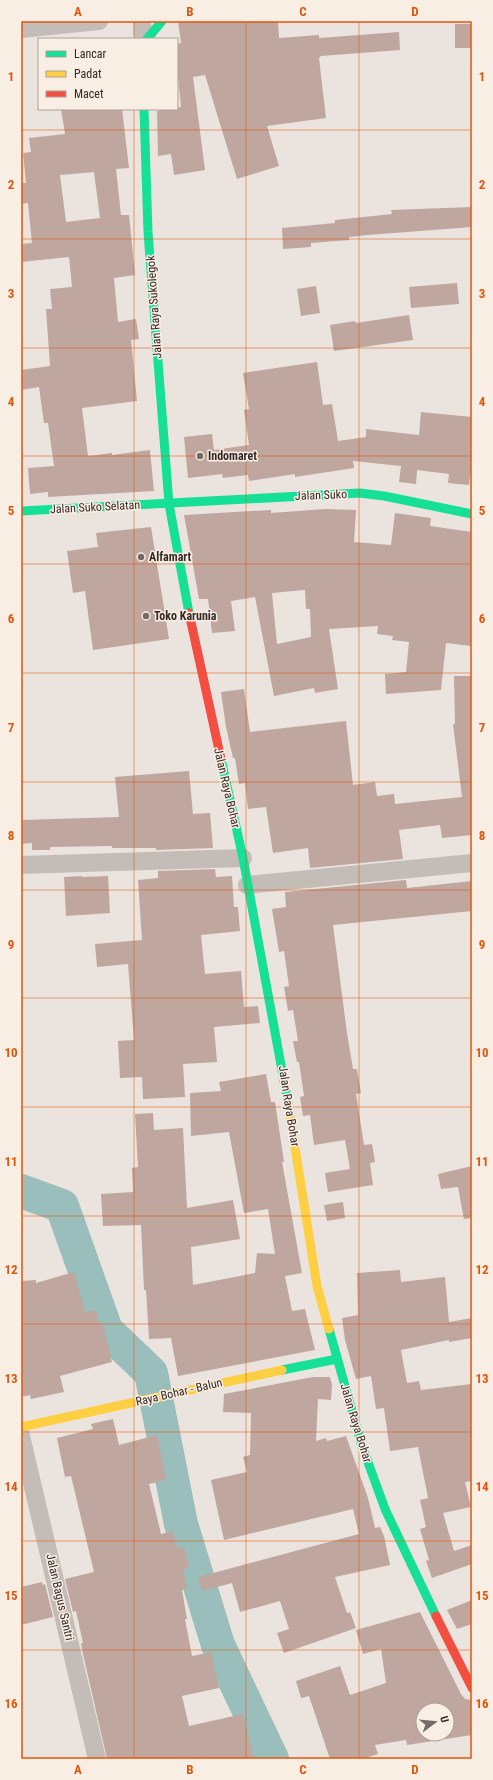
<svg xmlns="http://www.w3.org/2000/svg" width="493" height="1780" font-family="'Roboto Condensed',sans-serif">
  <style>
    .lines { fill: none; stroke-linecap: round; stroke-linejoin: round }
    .river { stroke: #9abebb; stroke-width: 34 }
    .building { fill: #bfa69f; fill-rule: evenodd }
    .street { stroke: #c4bcb7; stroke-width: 18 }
    .fast { stroke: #16e098; stroke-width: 9 }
    .slow { stroke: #ffcf43; stroke-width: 9 }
    .jam { stroke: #f24e42; stroke-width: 9 }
    .grid { fill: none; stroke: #df570d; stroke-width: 1; stroke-opacity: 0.55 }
    .poi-dot { fill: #746a66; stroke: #f9eee4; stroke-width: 1.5 }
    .labels { text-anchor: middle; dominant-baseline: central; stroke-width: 3; stroke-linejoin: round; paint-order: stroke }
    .street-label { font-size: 12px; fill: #342926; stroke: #f9eee4 }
    .poi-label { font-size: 12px; font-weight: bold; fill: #342926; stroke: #f9eee4; text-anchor: start }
    .neatline { fill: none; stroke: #df570d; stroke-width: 1.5 }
    .grid-label { font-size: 13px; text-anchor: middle; font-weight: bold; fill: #df570d }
  </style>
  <rect width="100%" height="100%" fill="#ebe4de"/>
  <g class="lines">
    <polyline class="river" points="21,1191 62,1206 106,1330 151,1373 181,1524 218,1645 272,1759"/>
  </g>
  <g class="building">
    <polygon points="178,21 278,21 279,38 319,35 319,38 399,32 400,50 321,56 319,58 326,118 267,126 279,166 237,179 205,75 193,77 205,170 174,175 171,154 158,156 157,111 181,107 177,66 177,44 181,43"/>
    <rect x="455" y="24" width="17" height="24"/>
    <path d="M61 109H122L129 168 116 169 121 215H129L135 275 114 278 118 322 136 319 139 339 131 340 137 401 82 408 88 456 112 453V455L150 450 154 491 48 497V492L30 494 28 468 54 466 48 423H44L39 387 21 390V370L50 366 46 309H52L50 289 72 287 69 257 21 262V244L32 243 28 203 21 204V183H26L23 153 31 152 29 138 65 134ZM94 172 100 218 66 222 60 175Z"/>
    <polygon points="472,207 472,227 368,235 349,237 349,240 311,243 311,247 283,249 282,228 335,223 335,220 392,214 391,210"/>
    <polygon points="457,283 459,304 411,308 409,287"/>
    <polygon points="316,286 320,313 301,316 297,289"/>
    <polygon points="409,315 413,340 334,351 330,325 355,321 356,323"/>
    <polygon points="317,362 323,405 332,404 338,441 366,437 366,429 419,435 421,412 472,417 472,458 469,485 448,483 449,474 417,470 416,484 399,482 401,466 353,461 354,468 295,477 295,474 249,481 248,475 223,478 222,474 188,478 184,437 212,434 214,450 249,445 244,410 249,409 243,373"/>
    <path d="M325 509 356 510 354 542 391 545 395 513 431 518 430 526 472 532 471 646 446 643 441 690 386 694 385 674 406 672 409 642 392 640 393 636 377 634 378 626 329 629 338 689 315 693 314 688 274 696 255 597 231 601 235 631 212 633 208 599H199L184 515 271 510V513ZM305 590 306 609H310L311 637 277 644 272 593Z"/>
    <polygon points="151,527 169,639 93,650 85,591 73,593 67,551 98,547 96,533"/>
    <polygon points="454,676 472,676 472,835 442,838 440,825 399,830 403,859 310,868 308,848 273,853 266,807 248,809 245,783 239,784 235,758 233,758 226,727 221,692 244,689 250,732 346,721 353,785 375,782 377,796 394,794 395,804 462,797 453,724 455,724"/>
    <polygon points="189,771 193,814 210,813 213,848 156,850 156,848 112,848 112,846 50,847 50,850 32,850 32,843 21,844 21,820 119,817 115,777"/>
    <polygon points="215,869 216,877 232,876 234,907 238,907 240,931 201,935 205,974 241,971 244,1007 258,1006 260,1023 214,1027 217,1062 183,1064 185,1097 143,1099 142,1077 120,1078 118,1041 134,1040 128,964 97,967 95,944 142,940 138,880 158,878 158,871"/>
    <polygon points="82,876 82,877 108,876 110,913 66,916 64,877"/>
    <polygon points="406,880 407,888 472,881 472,911 333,925 347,1033 353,1069 357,1069 361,1093 356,1094 364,1145 372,1144 375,1162 370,1163 373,1185 328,1192 325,1173 350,1169 345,1140 314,1145 310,1115 303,1116 300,1097 304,1096 299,1062 297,1062 293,1041 298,1041 293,1010 288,1011 284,987 289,986 284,951 279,952 272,909 286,907 285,892"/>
    <polygon points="266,1074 271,1102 275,1102 284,1162 282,1162 302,1273 285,1276 292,1311 305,1309 315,1350 178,1376 171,1338 149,1339 146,1290 144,1290 141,1225 103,1226 101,1194 133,1192 132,1168 138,1167 135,1114 153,1113 154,1130 183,1128 187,1208 233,1200 240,1239 191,1247 193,1285 255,1273 257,1253 275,1254 268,1209 244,1213 229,1132 191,1136 190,1093 221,1091 219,1082"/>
    <polygon points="472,1166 472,1218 464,1219 458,1187 441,1189 438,1174"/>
    <polygon points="343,1202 345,1218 327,1221 324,1205"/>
    <polygon points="400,1270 401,1282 445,1277 449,1322 472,1318 472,1338 449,1342 449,1340 401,1350 407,1383 419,1381 421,1390 472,1384 472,1481 465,1482 471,1507 443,1513 454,1551 472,1545 472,1564 432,1578 426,1561 429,1560 420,1529 426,1527 420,1500 428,1498 418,1447 390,1451 384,1408 376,1409 371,1376 356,1379 345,1340 342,1318 358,1315 357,1273"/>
    <polygon points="74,1272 85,1312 96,1310 100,1326 103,1325 112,1362 60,1376 64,1392 31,1399 30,1395 21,1397 21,1281 36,1280 36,1283"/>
    <polygon points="313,1377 330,1377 332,1385 331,1400 318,1399 316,1441 326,1438 327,1441 346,1436 368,1498 375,1528 380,1527 384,1536 390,1565 335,1577 347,1613 350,1612 356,1628 284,1653 277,1633 289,1629 280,1601 240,1612 232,1583 202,1591 198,1577 359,1534 353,1509 224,1540 211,1480 247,1472 243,1457 250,1455 251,1413 223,1412 224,1394"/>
    <polygon points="113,1419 119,1445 157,1435 166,1480 149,1484 161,1534 173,1531 177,1549 184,1547 189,1568 183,1569 187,1589 182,1590 187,1619 185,1619 192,1656 211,1652 219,1688 182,1696 189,1726 243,1714 254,1759 107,1759 83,1654 81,1643 83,1643 76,1611 73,1612 65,1579 94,1572 71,1476 65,1477 57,1438 93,1429 91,1424"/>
    <polygon points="42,1582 43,1585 45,1584 53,1617 21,1625 21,1587"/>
    <polygon points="472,1600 472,1624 457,1629 447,1610"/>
    <path d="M420 1612 461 1694 465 1699 471 1700 472 1735 407 1745 406 1740 375 1745 378 1754 362 1759H330L309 1696 301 1698 296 1681 340 1666 350 1695 386 1683 381 1649 363 1654 356 1630ZM423 1710H447V1734H423Z"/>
  </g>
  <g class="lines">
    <g class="street">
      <polyline points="142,21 143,39"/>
      <polyline points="21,29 99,21"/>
      <polyline points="21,865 243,858"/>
      <polyline points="247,885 472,863"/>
      <polyline points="21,1436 97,1759"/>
    </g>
    <g class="fast">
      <polyline points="147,39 162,21"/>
      <polyline points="144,109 148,232 169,504 189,613"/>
      <polyline points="21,511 360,493 384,496 472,514"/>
      <polyline points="221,759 243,858 288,1103"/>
      <polyline points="329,1329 361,1443 385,1509 436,1616"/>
      <polyline points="282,1370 337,1359"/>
    </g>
    <g class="slow">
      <polyline points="288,1103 317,1286 329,1329"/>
      <polyline points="21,1427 282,1370"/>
    </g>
    <g class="jam">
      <polyline points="189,613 221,759"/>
      <polyline points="436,1616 472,1688"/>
    </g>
  </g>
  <path class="grid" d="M134 21V39M246 21V1759M359 21V1759M134 109V1759M21 130H472M21 239H472M21 348H472M21 456H472M21 564H472M21 673H472M21 782H472M21 890H472M21 998H472M21 1107H472M21 1216H472M21 1324H472M21 1432H472M21 1541H472M21 1650H472"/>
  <g class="poi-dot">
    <circle cx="200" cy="456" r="4"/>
    <circle cx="141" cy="557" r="4"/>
    <circle cx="146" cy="616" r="4"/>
  </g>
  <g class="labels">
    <g class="street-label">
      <text transform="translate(154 307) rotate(-94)">Jalan Raya Sukolegok</text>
      <text transform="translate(321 495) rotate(-2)">Jalan Suko</text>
      <text transform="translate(95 507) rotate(-3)">Jalan Suko Selatan</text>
      <text transform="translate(227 788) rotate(77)">Jalan Raya Bohar</text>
      <text transform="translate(289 1106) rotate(81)">Jalan Raya Bohar</text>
      <text transform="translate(179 1392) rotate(-13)">Raya Bohar - Balun</text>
      <text transform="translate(356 1423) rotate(73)">Jalan Raya Bohar</text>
      <text transform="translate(60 1597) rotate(77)">Jalan Bagus Santri</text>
    </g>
    <g class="poi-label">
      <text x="208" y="456">Indomaret</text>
      <text x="149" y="557">Alfamart</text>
      <text x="154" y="616">Toko Karunia</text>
    </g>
  </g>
  <rect width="493" height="1780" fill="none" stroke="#f9eee4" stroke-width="44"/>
  <rect x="38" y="38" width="140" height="72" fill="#f9eee4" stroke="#aa9f98"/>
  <rect x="46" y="51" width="20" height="6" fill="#16e098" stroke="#aa9f98"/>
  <text x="74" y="58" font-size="12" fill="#342926">Lancar</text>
  <rect x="46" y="71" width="20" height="6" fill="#ffcf43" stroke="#aa9f98"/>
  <text x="74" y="78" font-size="12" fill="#342926">Padat</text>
  <rect x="46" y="91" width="20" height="6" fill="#f24e42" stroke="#aa9f98"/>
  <text x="74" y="98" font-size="12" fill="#342926">Macet</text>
  <g transform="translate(435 1722) rotate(74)"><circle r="19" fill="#f9eee4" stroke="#aa9f98"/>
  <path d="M0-3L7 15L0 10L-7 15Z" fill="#746a66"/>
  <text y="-6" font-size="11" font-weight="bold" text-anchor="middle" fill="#342926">U</text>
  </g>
  <rect x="22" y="22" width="449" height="1736" class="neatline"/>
  <g class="grid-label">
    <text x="78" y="16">A</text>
    <text x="190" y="16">B</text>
    <text x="303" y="16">C</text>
    <text x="415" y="16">D</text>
    <text x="11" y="81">1</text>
    <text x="482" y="81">1</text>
    <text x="11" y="189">2</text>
    <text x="482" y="189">2</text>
    <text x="11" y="298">3</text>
    <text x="482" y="298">3</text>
    <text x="11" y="406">4</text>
    <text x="482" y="406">4</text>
    <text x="11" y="515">5</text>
    <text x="482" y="515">5</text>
    <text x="11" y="623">6</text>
    <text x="482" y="623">6</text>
    <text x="11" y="732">7</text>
    <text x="482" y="732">7</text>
    <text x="11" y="840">8</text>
    <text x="482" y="840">8</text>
    <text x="11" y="949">9</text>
    <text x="482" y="949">9</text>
    <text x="11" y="1057">10</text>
    <text x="482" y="1057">10</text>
    <text x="11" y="1166">11</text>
    <text x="482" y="1166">11</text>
    <text x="11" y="1274">12</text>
    <text x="482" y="1274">12</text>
    <text x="11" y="1383">13</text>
    <text x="482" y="1383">13</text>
    <text x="11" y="1491">14</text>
    <text x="482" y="1491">14</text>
    <text x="11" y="1600">15</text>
    <text x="482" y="1600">15</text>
    <text x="11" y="1708">16</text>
    <text x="482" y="1708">16</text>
    <text x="78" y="1774">A</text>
    <text x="190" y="1774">B</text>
    <text x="303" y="1774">C</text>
    <text x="415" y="1774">D</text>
  </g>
</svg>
